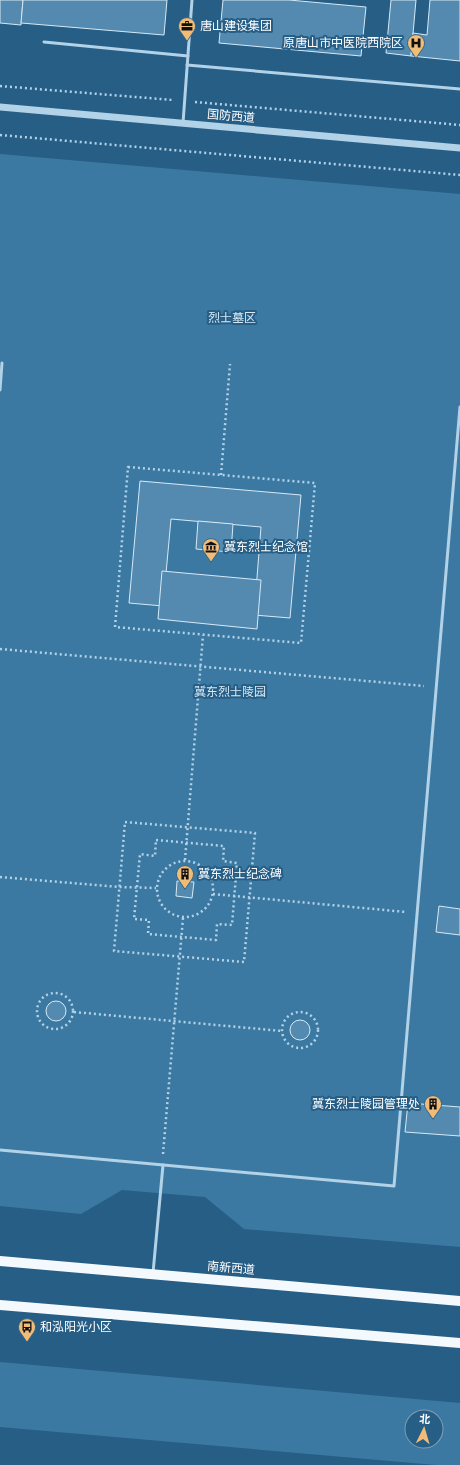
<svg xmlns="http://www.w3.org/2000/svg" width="460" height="1465" font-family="Rubik,'Noto Sans SC',sans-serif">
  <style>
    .green { fill: #3c79a2; fill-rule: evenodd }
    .building { fill: #548aaf; stroke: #d6e9f6 }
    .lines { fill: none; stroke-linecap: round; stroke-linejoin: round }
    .path { stroke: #b2d2e8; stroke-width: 2.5; stroke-dasharray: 2 3; stroke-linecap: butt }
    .service { stroke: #b2d2e8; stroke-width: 3 }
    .tertiary { stroke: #b2d2e8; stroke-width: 7 }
    .primary { stroke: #f4f9fe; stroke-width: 10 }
    .labels { text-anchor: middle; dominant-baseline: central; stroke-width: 4; stroke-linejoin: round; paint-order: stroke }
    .poi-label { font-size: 12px; fill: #fff; stroke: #275e86; text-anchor: start }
    .street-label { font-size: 12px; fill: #fff; stroke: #275e86 }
    .park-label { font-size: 12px; fill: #d6e9f6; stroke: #275e86 }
  </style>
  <rect width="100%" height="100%" fill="#275e86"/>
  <g class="green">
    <polygon points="0,154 460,194 460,1247 244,1229 205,1197 122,1190 81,1214 0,1206"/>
    <path d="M0 1362 460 1403V1465H436L0 1427ZM412 1417H436V1441H412Z"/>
  </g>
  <g class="building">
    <polygon points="0,0 23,0 21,25 0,23"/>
    <polygon points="23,0 167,0 164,35 21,23"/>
    <polygon points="223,0 289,0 366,7 361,56 219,43"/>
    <polygon points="391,0 416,0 411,56 386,53"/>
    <polygon points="430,0 460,0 460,61 411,56 413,33 427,35"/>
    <polygon points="140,481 301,495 290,618 254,615 261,527 171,519 163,606 129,603"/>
    <polygon points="198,521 233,524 231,552 196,549"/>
    <polygon points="162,571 261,580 257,629 158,619"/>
    <polygon points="177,881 194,882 192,898 176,896"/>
    <polygon points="439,906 460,909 460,935 436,932"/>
    <circle cx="56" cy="1011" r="10"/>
    <circle cx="300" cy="1030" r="10"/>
    <polygon points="408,1103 460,1107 460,1136 405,1132"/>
  </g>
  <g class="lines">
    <g class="path">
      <polyline points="0,86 173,100"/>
      <polyline points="195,102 460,125"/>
      <polyline points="0,135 460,175"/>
      <polygon points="128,467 315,483 301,643 115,627"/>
      <polyline points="221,475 230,364"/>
      <polyline points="0,649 424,686"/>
      <polygon points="125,822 255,833 244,962 114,951"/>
      <polygon points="156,840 224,846 223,861 237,863 232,925 217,924 216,940 148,934 149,920 134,919 140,854 155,856"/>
      <polyline points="185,860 203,635"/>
      <circle cx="185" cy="889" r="28"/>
      <polyline points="0,877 120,887 156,888"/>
      <polyline points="213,894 406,912"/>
      <circle cx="55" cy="1011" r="18"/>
      <circle cx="300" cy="1030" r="18"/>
      <polyline points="74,1012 282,1031"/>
      <polyline points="163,1154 183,918"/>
    </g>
    <g class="service">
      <polyline points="44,42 188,56"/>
      <polyline points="187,65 460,89"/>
      <polyline points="183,123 192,0"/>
      <polyline points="0,390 2,363"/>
      <polyline points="0,1150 394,1186 460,407"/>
      <polyline points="153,1273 163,1165"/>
    </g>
    <polyline class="tertiary" points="0,107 460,148"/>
    <g class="primary">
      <polyline points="0,1261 460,1301"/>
      <polyline points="0,1305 460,1343"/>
    </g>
  </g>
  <defs>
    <g id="office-pin" transform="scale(0.9)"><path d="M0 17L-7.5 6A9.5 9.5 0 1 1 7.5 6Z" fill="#f0bc78" stroke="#275e86"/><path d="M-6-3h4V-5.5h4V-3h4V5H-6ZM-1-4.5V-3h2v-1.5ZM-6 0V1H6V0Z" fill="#111"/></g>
    <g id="hospital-pin" transform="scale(0.9)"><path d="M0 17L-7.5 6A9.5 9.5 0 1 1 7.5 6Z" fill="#f0bc78" stroke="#275e86"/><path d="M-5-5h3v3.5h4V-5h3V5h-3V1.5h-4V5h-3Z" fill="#111"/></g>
    <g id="museum-pin" transform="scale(0.9)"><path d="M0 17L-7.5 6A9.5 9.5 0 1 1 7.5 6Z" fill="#f0bc78" stroke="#275e86"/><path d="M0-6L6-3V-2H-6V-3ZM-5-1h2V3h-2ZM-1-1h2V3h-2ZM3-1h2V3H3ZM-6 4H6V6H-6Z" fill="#111"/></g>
    <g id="building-pin" transform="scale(0.9)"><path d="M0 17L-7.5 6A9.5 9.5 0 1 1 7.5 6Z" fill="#f0bc78" stroke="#275e86"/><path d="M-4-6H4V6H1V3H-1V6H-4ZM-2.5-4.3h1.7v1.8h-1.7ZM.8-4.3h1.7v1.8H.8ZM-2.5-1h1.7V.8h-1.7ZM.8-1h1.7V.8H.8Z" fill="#111"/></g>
    <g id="bus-pin" transform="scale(0.9)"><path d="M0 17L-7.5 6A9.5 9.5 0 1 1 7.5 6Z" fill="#f0bc78" stroke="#275e86"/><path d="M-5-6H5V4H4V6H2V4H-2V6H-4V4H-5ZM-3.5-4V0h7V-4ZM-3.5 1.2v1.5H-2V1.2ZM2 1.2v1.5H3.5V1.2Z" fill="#111"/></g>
  </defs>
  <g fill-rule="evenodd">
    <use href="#office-pin" x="187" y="26"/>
    <use href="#hospital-pin" x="416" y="43"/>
    <use href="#museum-pin" x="211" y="547"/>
    <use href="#building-pin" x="185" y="874"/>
    <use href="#building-pin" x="433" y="1104"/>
    <use href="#bus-pin" x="27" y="1327"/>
  </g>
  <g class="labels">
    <g class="poi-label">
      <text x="200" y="26">唐山建设集团</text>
      <text x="403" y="43" text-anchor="end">原唐山市中医院西院区</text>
      <text x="224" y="547">冀东烈士纪念馆</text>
      <text x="198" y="874">冀东烈士纪念碑</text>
      <text x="420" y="1104" text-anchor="end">冀东烈士陵园管理处</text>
      <text x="40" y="1327">和泓阳光小区</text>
    </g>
    <g class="street-label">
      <text transform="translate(231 116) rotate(5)">国防西道</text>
      <text transform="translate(231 1268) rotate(5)">南新西道</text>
    </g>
    <g class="park-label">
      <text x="232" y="318">烈士墓区</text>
      <text x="230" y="692">冀东烈士陵园</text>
    </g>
  </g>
  <g transform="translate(424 1429) rotate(5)"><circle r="19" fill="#275e86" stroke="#7d9eb6"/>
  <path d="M0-3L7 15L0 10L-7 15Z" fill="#f0bc78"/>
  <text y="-6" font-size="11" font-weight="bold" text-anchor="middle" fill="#ffffff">北</text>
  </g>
</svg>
